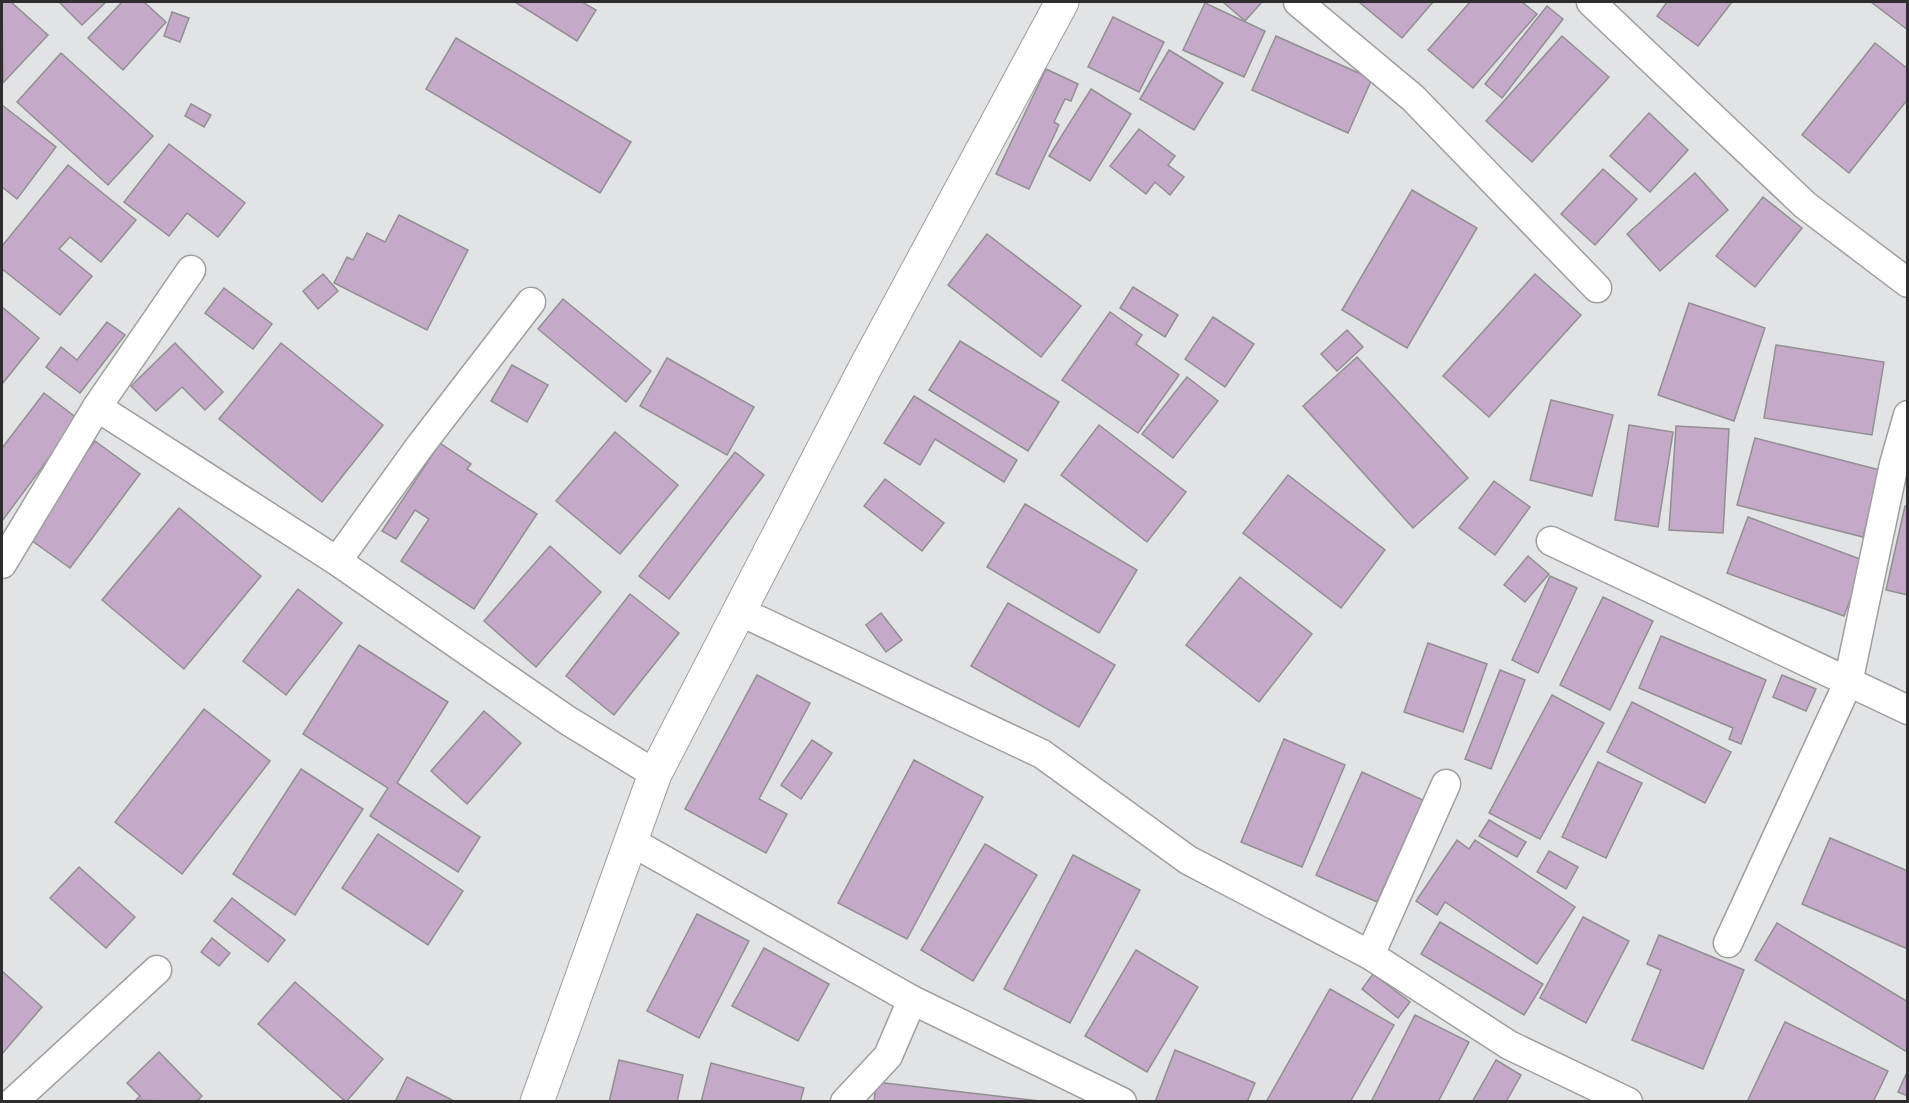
<svg xmlns="http://www.w3.org/2000/svg" width="1909" height="1103" font-family="'Open Sans',sans-serif">
  <style>
    .building { fill: #c5a9c8; stroke: #918f91; stroke-width: 1.5 }
    .lines { fill: none; stroke-linecap: round; stroke-linejoin: round }
    .street-casing { stroke: #9e9ea0; stroke-width: 31 }
    .secondary-casing { stroke: #9e9ea0; stroke-width: 35 }
    .street { stroke: #fff; stroke-width: 28 }
    .secondary { stroke: #fff; stroke-width: 33 }
  </style>
  <rect width="100%" height="100%" fill="#e2e3e5"/>
  <g class="building">
    <polygon points="2,2 11,2 48,35 3,83"/>
    <polygon points="59,2 106,2 82,25"/>
    <polygon points="122,2 144,2 166,22 123,70 88,38"/>
    <polygon points="515,2 582,2 596,10 577,41"/>
    <polygon points="1223,2 1262,2 1245,21"/>
    <polygon points="1359,2 1433,2 1402,38"/>
    <polygon points="1470,2 1522,2 1537,14 1473,88 1428,50"/>
    <polygon points="1667,2 1732,2 1698,46 1657,16"/>
    <polygon points="1871,2 1908,2 1908,30"/>
    <polygon points="1205,3 1265,31 1244,77 1183,50"/>
    <polygon points="1547,6 1563,19 1502,98 1485,84"/>
    <polygon points="172,12 189,18 180,42 164,36"/>
    <polygon points="1113,17 1164,42 1139,92 1088,67"/>
    <polygon points="1276,36 1372,79 1348,133 1252,90"/>
    <polygon points="1562,36 1609,77 1532,162 1486,121"/>
    <polygon points="456,38 631,142 600,193 426,89"/>
    <polygon points="1875,43 1908,69 1908,99 1849,173 1802,135"/>
    <polygon points="1169,50 1223,83 1194,130 1140,99"/>
    <polygon points="61,53 153,136 108,185 17,102"/>
    <polygon points="1046,69 1078,84 1071,101 1065,99 1054,122 1059,125 1029,189 996,174"/>
    <polygon points="1091,89 1131,114 1090,181 1049,156"/>
    <polygon points="191,104 211,115 204,127 185,116"/>
    <polygon points="2,105 56,147 17,199 2,187"/>
    <polygon points="1649,113 1688,150 1650,192 1610,156"/>
    <polygon points="1139,129 1175,156 1168,165 1184,177 1170,195 1155,182 1146,194 1110,166"/>
    <polygon points="169,144 245,203 218,237 187,213 169,236 124,202"/>
    <polygon points="68,165 136,220 101,262 70,237 59,249 92,276 60,315 2,269 2,246"/>
    <polygon points="1603,169 1637,199 1595,245 1561,214"/>
    <polygon points="1695,173 1728,210 1660,271 1627,234"/>
    <polygon points="1412,190 1477,228 1407,348 1342,310"/>
    <polygon points="1763,197 1802,228 1755,287 1716,256"/>
    <polygon points="399,215 468,250 427,330 334,283 347,257 353,260 367,233 385,242"/>
    <polygon points="987,234 1081,306 1041,357 948,285"/>
    <polygon points="323,274 338,291 318,309 303,291"/>
    <polygon points="1535,274 1581,315 1489,417 1443,376"/>
    <polygon points="1133,287 1178,315 1165,337 1120,308"/>
    <polygon points="224,288 272,324 253,349 205,313"/>
    <polygon points="563,299 651,371 626,402 538,329"/>
    <polygon points="1689,303 1765,328 1734,421 1658,395"/>
    <polygon points="2,307 39,338 2,384"/>
    <polygon points="1110,312 1142,335 1136,344 1179,375 1138,433 1062,380"/>
    <polygon points="1213,317 1254,344 1225,387 1185,359"/>
    <polygon points="107,322 125,335 80,393 46,367 61,347 77,360"/>
    <polygon points="1347,330 1363,347 1337,371 1321,354"/>
    <polygon points="960,341 1059,402 1028,451 929,390"/>
    <polygon points="175,343 223,392 205,410 182,387 156,411 131,386"/>
    <polygon points="281,343 383,425 322,502 219,419"/>
    <polygon points="1776,345 1884,362 1872,435 1764,418"/>
    <polygon points="1357,357 1468,478 1413,528 1303,406"/>
    <polygon points="667,358 754,407 727,455 640,406"/>
    <polygon points="512,365 548,385 527,422 491,401"/>
    <polygon points="1187,377 1218,401 1173,458 1142,434"/>
    <polygon points="44,393 78,419 2,521 2,448"/>
    <polygon points="914,396 1017,460 1004,482 935,439 920,465 884,443"/>
    <polygon points="1551,400 1613,415 1592,496 1530,480"/>
    <polygon points="1099,425 1186,492 1147,542 1061,475"/>
    <polygon points="1629,425 1673,432 1658,527 1615,520"/>
    <polygon points="1676,426 1729,429 1723,533 1669,530"/>
    <polygon points="615,432 678,485 620,554 556,501"/>
    <polygon points="1755,438 1880,470 1863,537 1737,505"/>
    <polygon points="95,441 140,474 70,568 24,535"/>
    <polygon points="440,443 471,464 467,469 537,514 474,609 401,561 429,519 415,510 396,539 382,531"/>
    <polygon points="735,452 764,475 669,599 639,576"/>
    <polygon points="1288,475 1385,550 1341,608 1243,533"/>
    <polygon points="885,479 944,523 922,551 864,506"/>
    <polygon points="1494,481 1530,507 1495,555 1459,528"/>
    <polygon points="1025,504 1137,570 1099,633 987,567"/>
    <polygon points="1905,506 1908,506 1908,595 1886,590"/>
    <polygon points="179,508 261,576 184,669 102,600"/>
    <polygon points="1748,517 1865,561 1844,616 1727,573"/>
    <polygon points="550,546 601,592 536,667 484,621"/>
    <polygon points="1528,556 1549,574 1525,602 1504,585"/>
    <polygon points="1550,576 1577,588 1538,673 1512,660"/>
    <polygon points="1240,577 1312,634 1259,702 1186,645"/>
    <polygon points="298,589 342,623 286,695 243,661"/>
    <polygon points="630,594 679,633 614,715 566,676"/>
    <polygon points="1603,597 1653,621 1610,710 1560,685"/>
    <polygon points="1008,603 1115,665 1079,727 971,666"/>
    <polygon points="881,613 902,640 886,652 866,625"/>
    <polygon points="1661,636 1766,680 1741,744 1729,739 1733,728 1639,688"/>
    <polygon points="1428,643 1487,664 1463,732 1404,712"/>
    <polygon points="359,645 448,702 397,783 480,837 458,872 370,816 388,788 303,734"/>
    <polygon points="1500,670 1525,680 1491,769 1465,759"/>
    <polygon points="757,675 810,703 759,799 787,814 766,853 685,809"/>
    <polygon points="1782,675 1816,689 1806,711 1773,697"/>
    <polygon points="1552,695 1604,723 1540,839 1489,813"/>
    <polygon points="1632,702 1731,752 1705,803 1607,752"/>
    <polygon points="204,709 270,761 182,874 115,822"/>
    <polygon points="484,711 521,743 467,804 431,771"/>
    <polygon points="1284,739 1345,765 1302,867 1241,842"/>
    <polygon points="812,740 832,753 801,799 781,785"/>
    <polygon points="914,760 983,797 907,939 838,903"/>
    <polygon points="1598,762 1642,783 1606,858 1562,837"/>
    <polygon points="301,769 363,809 295,915 233,874"/>
    <polygon points="1362,772 1423,800 1377,902 1316,875"/>
    <polygon points="1489,820 1526,842 1517,857 1479,836"/>
    <polygon points="378,834 463,891 428,945 342,888"/>
    <polygon points="1830,838 1908,871 1908,949 1802,904"/>
    <polygon points="1457,840 1469,849 1475,840 1575,907 1537,964 1445,902 1437,915 1416,901"/>
    <polygon points="985,844 1037,875 973,981 921,950"/>
    <polygon points="1549,851 1578,867 1566,889 1537,872"/>
    <polygon points="1073,855 1140,890 1070,1023 1004,989"/>
    <polygon points="79,867 135,917 106,948 50,898"/>
    <polygon points="232,898 285,940 268,962 214,921"/>
    <polygon points="697,914 749,941 699,1038 647,1011"/>
    <polygon points="1583,917 1629,941 1586,1023 1540,998"/>
    <polygon points="1440,922 1543,984 1524,1015 1421,954"/>
    <polygon points="1777,923 1908,1002 1907,1052 1755,960"/>
    <polygon points="1659,935 1744,970 1703,1069 1632,1040 1661,970 1647,964"/>
    <polygon points="212,938 230,953 219,966 201,952"/>
    <polygon points="764,948 829,984 798,1041 732,1006"/>
    <polygon points="1136,950 1198,987 1147,1072 1085,1036"/>
    <polygon points="2,971 42,1007 2,1054"/>
    <polygon points="1373,974 1410,1002 1398,1018 1362,989"/>
    <polygon points="295,982 383,1059 346,1102 258,1024"/>
    <polygon points="1330,989 1394,1025 1350,1102 1266,1102"/>
    <polygon points="1415,1015 1469,1042 1438,1102 1371,1102"/>
    <polygon points="1785,1022 1888,1071 1873,1102 1747,1102"/>
    <polygon points="1175,1050 1255,1083 1247,1102 1155,1102"/>
    <polygon points="159,1052 202,1096 196,1102 136,1100 140,1096 127,1083"/>
    <polygon points="619,1060 683,1075 677,1102 609,1102"/>
    <polygon points="1496,1060 1521,1075 1506,1102 1472,1102"/>
    <polygon points="711,1063 804,1088 800,1102 701,1102"/>
    <polygon points="1908,1070 1908,1096 1898,1092"/>
    <polygon points="407,1077 456,1102 395,1102"/>
    <polygon points="876,1082 1040,1101 874,1102"/>
  </g>
  <g class="lines">
    <g class="street-casing">
      <g id="street">
        <polyline points="1298,2 1413,98 1597,288"/>
        <polyline points="1591,2 1805,205 1908,283"/>
        <polyline points="97,407 337,561 567,720 655,774"/>
        <polyline points="1551,541 1908,710"/>
        <polyline points="337,561 420,446 531,302"/>
        <polyline points="2,564 97,407 191,270"/>
        <polyline points="739,611 1042,754 1188,860 1370,955 1509,1045 1628,1102"/>
        <polyline points="632,842 912,1000 1122,1102"/>
        <polyline points="1728,943 1848,683 1894,464 1908,415"/>
        <polyline points="1370,955 1446,784"/>
        <polyline points="13,1102 157,970"/>
        <polyline points="845,1102 888,1056 912,1000"/>
      </g>
    </g>
    <g class="secondary-casing">
      <polyline id="secondary" points="537,1102 655,774 865,368 1062,2"/>
    </g>
    <use href="#street" class="street"/>
    <use href="#secondary" class="secondary"/>
  </g>
  <rect width="1909" height="1103" fill="none" stroke="#2d2d2e" stroke-width="6"/>
</svg>
